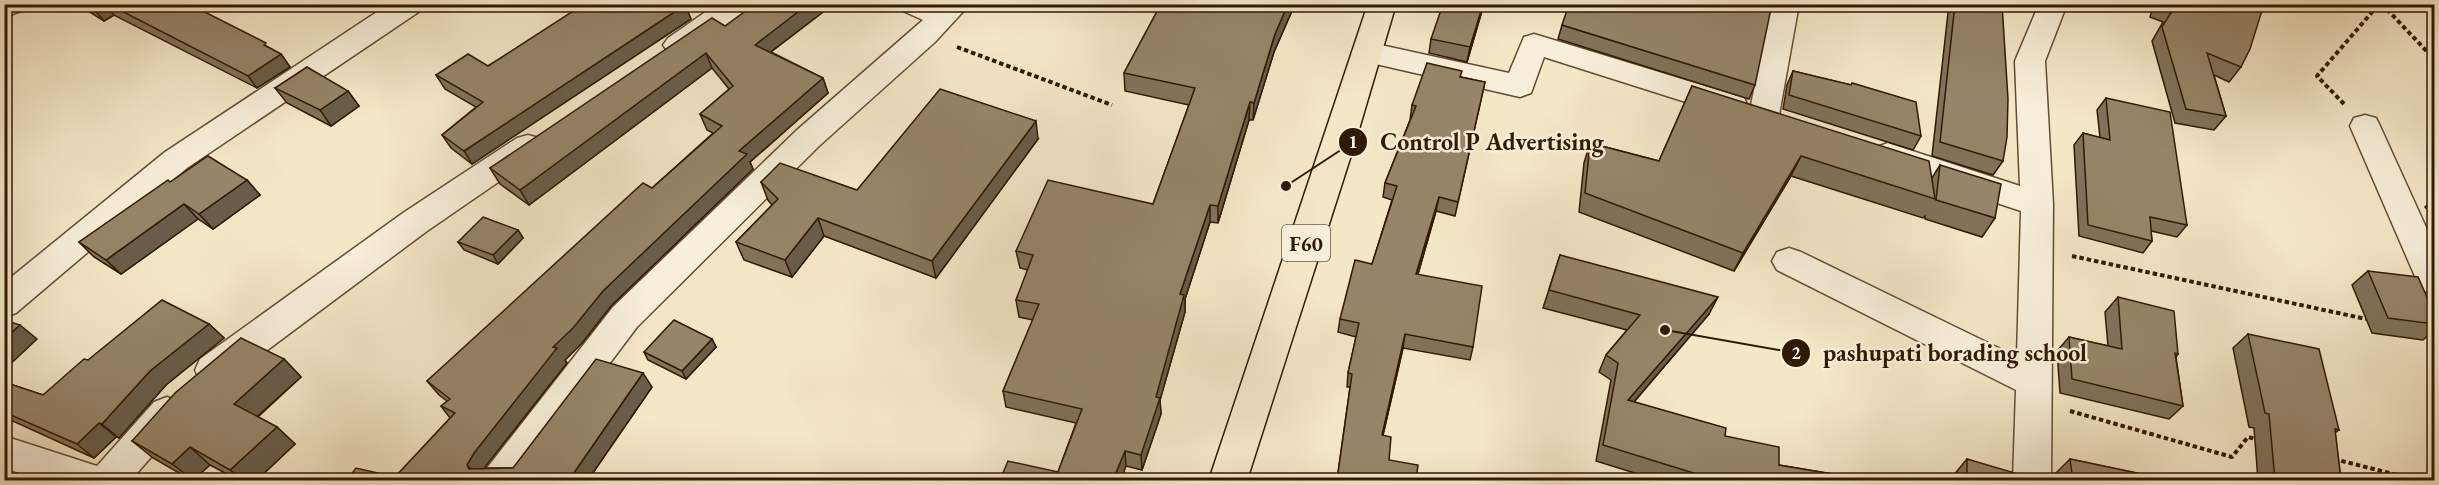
<svg xmlns="http://www.w3.org/2000/svg" width="2439" height="485" font-family="'EB Garamond',serif">
  <style>
    .lines { fill: none; stroke-linecap: round; stroke-linejoin: round }
    .minor-casing { stroke: #624d33; stroke-width: 3 }
    .major-casing { stroke: #311a02; stroke-width: 3 }
    .path { stroke: #311a02; stroke-width: 4; stroke-dasharray: 4.5 3; stroke-linecap: butt }
    .minor { fill: #f8efda; fill-rule: evenodd }
    .major { fill: #f4e7c6; fill-rule: evenodd }
    .wall { fill: #817259; stroke: #311a02; stroke-width: 1.5 }
    .shaded-wall { fill: #695d49; stroke: #311a02; stroke-width: 1.5 }
    .building { fill: #968568; stroke: #311a02; stroke-width: 1.5 }
    .labels { text-anchor: middle; dominant-baseline: central; stroke-width: 5; stroke-linejoin: round; paint-order: stroke }
    .shield { fill: #f8efda; stroke: #6d5a43; stroke-width: 1.5 }
    .shield-label { font-size: 21px; font-weight: bold; fill: #311a02 }
    .leader { fill: none; stroke: #311a02; stroke-width: 2 }
    .callout-dot { fill: #311a02; stroke: #f8efda; stroke-width: 2 }
    .mark-label { font-size: 18px; text-anchor: middle; font-weight: bold; fill: #fff }
    .callout-label { font-size: 24px; text-anchor: middle; font-weight: bold; fill: #311a02; stroke: #f8efda; stroke-width: 5; stroke-linejoin: round; paint-order: stroke }
  </style>
  <rect width="100%" height="100%" fill="#f4e7c6"/>
  <filter id="stains"><feTurbulence type="fractalNoise" baseFrequency=".00333" numOctaves="4"/><feColorMatrix values="0 0 0 0 .2 0 0 0 0 .09 0 0 0 0 .02 0 0 0 .5 -.17"/></filter>
  <radialGradient id="worn" r=".72"><stop offset=".6" stop-color="#630" stop-opacity="0"/><stop offset="1" stop-color="#630" stop-opacity=".3"/></radialGradient>
  <g class="lines">
    <g class="minor-casing">
      <g id="minor">
        <polygon points="4,4 25,4 21,11 4,17"/>
        <polygon points="389,4 424,4 420,11 187,168 16,313 4,317 4,283 165,152"/>
        <polygon points="717,4 752,4 748,11 688,52 678,55 668,52 663,45 668,38"/>
        <polygon points="899,4 970,4 935,42 819,146 637,327 522,480 481,480 487,468 613,307 797,130 923,20 903,11"/>
        <polygon points="1771,4 1799,4 1779,115 1775,123 1764,126 1753,123 1749,115"/>
        <polygon points="2039,4 2067,4 2045,61 2053,204 2051,480 2013,480 2016,390 1777,270 1772,261 1777,252 1789,248 1801,252 2017,357 2021,211 1877,163 1872,155 1877,147 1888,143 2020,186 2015,61"/>
        <polygon points="1534,34 1744,98 1748,106 1744,114 1733,117 1544,57 1531,93 1520,97 1367,62 1357,59 1352,52 1357,45 1367,42 1509,73 1524,37"/>
        <polygon points="2365,115 2376,118 2380,126 2434,245 2434,294 2422,290 2417,281 2350,126 2354,118"/>
        <polygon points="528,135 539,138 544,146 539,154 427,231 226,381 213,385 200,381 195,370 200,359 403,213 517,138"/>
        <polygon points="167,397 180,402 185,413 180,424 131,480 41,480 4,468 4,436 97,466 154,402"/>
      </g>
    </g>
    <g class="major-casing">
      <polygon id="major" points="1368,4 1396,4 1354,146 1247,480 1209,480"/>
    </g>
    <g class="path">
      <polyline points="2382,4 2434,59"/>
      <polyline points="957,47 1112,105"/>
      <polyline points="2344,104 2317,76 2379,4"/>
      <polyline points="2072,256 2366,319"/>
      <polyline points="2070,411 2232,457 2248,437 2259,440"/>
      <polyline points="2334,459 2417,480"/>
    </g>
    <use href="#minor" class="minor"/>
    <use href="#major" class="major"/>
  </g>
  <g class="wall">
    <polygon points="77,4 189,4 281,54 290,67 257,88 114,15 104,21"/>
    <polygon points="1161,4 1295,4 1274,52 1253,120 1249,120 1218,223 1210,222 1185,299 1185,312 1160,400 1161,414 1142,470 1126,466 1058,472 1076,423 1006,407 1003,391 1033,320 1019,317 1016,300 1028,270 1020,268 1016,251 1153,204 1189,105 1125,91 1124,73"/>
    <polygon points="1484,4 1467,62 1429,53 1431,39"/>
    <polygon points="1949,4 2002,4 2003,161 1993,175 1932,156"/>
    <polygon points="2154,4 2264,4 2241,67 2229,82 2214,75 2226,116 2214,130 2175,123 2152,41 2163,22 2150,17"/>
    <polygon points="599,5 685,5 691,19 472,164 451,148 442,135 476,107 445,89 436,75 488,66"/>
    <polygon points="831,6 771,52 823,78 828,93 750,162 753,169 611,306 582,343 565,360 567,363 484,468 513,468 652,387 588,480 347,480 395,477 450,418 441,406 447,401 439,395 427,381 652,188 713,133 707,130 700,114 729,89 712,68 529,205 500,184 490,168 725,26"/>
    <polygon points="1562,25 1755,85 1749,99 1558,39"/>
    <polygon points="1793,71 1851,85 1921,136 1913,150 1783,109 1787,85"/>
    <polygon points="1461,77 1485,82 1455,216 1436,211 1418,274 1473,347 1470,360 1403,348 1383,435 1337,480 1350,387 1347,387 1348,373 1356,337 1338,332 1340,319 1372,264 1392,200 1383,197 1385,183 1410,120 1412,105"/>
    <polygon points="1692,86 1932,178 1940,165 1995,218 1982,237 1925,219 1925,216 1923,218 1791,176 1734,271 1579,212 1584,163 1590,143 1659,161"/>
    <polygon points="275,88 348,91 359,106 331,126 287,103"/>
    <polygon points="2106,98 2187,225 2177,237 2151,231 2152,241 2143,253 2079,236 2074,145 2083,133 2100,138 2097,110"/>
    <polygon points="1038,139 936,278 824,236 792,277 744,260 736,242 772,205 768,200 761,182 857,190"/>
    <polygon points="247,180 260,195 213,229 198,219 121,274 94,257 79,242 170,182"/>
    <polygon points="2434,198 2434,217 2425,207"/>
    <polygon points="518,230 523,238 498,264 464,250 458,242"/>
    <polygon points="1560,255 1709,314 1634,402 1725,436 1779,465 1868,480 1657,480 1596,461 1611,380 1599,372 1606,355 1627,330 1543,308"/>
    <polygon points="2368,271 2434,313 2434,330 2423,340 2372,333 2352,285"/>
    <polygon points="2118,297 2178,354 2176,357 2183,406 2169,419 2060,393 2057,351 2069,337 2108,346 2105,312"/>
    <polygon points="209,324 224,338 166,385 119,438 116,437 94,458 4,417 4,382 43,395 88,360"/>
    <polygon points="2248,334 2339,430 2335,433 2341,480 2258,480 2254,428 2249,427 2233,348"/>
    <polygon points="712,339 716,347 686,379 648,360 644,352"/>
    <polygon points="284,359 301,377 258,417 277,427 295,444 257,480 238,480 210,465 193,480 191,480 153,458 132,441"/>
    <polygon points="1967,459 2025,480 1953,480 1953,476"/>
    <polygon points="2070,459 2170,480 2054,480 2053,476"/>
  </g>
  <g class="shaded-wall">
    <polygon points="99,4 106,4 114,15 104,21 93,8"/>
    <polygon points="808,4 831,4 831,6 760,60 755,45"/>
    <polygon points="1288,4 1295,4 1274,52 1253,120 1254,103 1275,34"/>
    <polygon points="1483,4 1484,4 1467,62 1470,47"/>
    <polygon points="685,5 691,19 472,164 464,151"/>
    <polygon points="706,53 712,68 529,205 520,190"/>
    <polygon points="281,54 290,67 257,88 248,76"/>
    <polygon points="823,78 828,93 750,162 753,169 611,306 582,343 565,360 567,363 485,467 479,479 467,465 474,453 553,347 603,291 739,151"/>
    <polygon points="348,91 359,106 331,126 320,110"/>
    <polygon points="1250,102 1249,120 1218,223 1218,206"/>
    <polygon points="1036,121 1038,139 936,278 932,261"/>
    <polygon points="1801,156 1791,176 1734,271 1743,253"/>
    <polygon points="247,180 260,195 213,229 199,214"/>
    <polygon points="1439,197 1436,211 1414,288 1416,274"/>
    <polygon points="184,204 198,219 121,274 106,260"/>
    <polygon points="1210,205 1210,222 1185,299 1185,312 1160,400 1161,414 1142,470 1141,455 1180,294"/>
    <polygon points="818,218 824,236 792,277 785,260"/>
    <polygon points="518,230 523,238 498,264 493,255"/>
    <polygon points="1718,297 1709,314 1621,417 1628,400"/>
    <polygon points="209,324 224,338 166,385 119,438 102,424 150,371"/>
    <polygon points="20,325 37,339 4,370 4,339"/>
    <polygon points="1405,334 1403,348 1380,448 1382,435"/>
    <polygon points="712,339 716,347 686,379 682,371"/>
    <polygon points="284,359 301,377 252,421 234,404"/>
    <polygon points="643,373 652,387 588,480 569,480"/>
    <polygon points="99,423 116,437 94,458 77,444"/>
    <polygon points="277,427 295,444 257,480 242,480 230,470"/>
    <polygon points="190,447 210,465 193,480 172,464"/>
    <polygon points="1125,451 1126,466 1121,480 1113,480"/>
  </g>
  <g class="building">
    <polygon points="87,4 99,4 93,8"/>
    <polygon points="108,4 189,4 266,43 264,45 281,54 248,76"/>
    <polygon points="584,4 685,5 464,151 442,135 483,102 436,75 468,54 488,66"/>
    <polygon points="755,4 808,4 755,45 823,78 739,151 747,154 603,291 573,328 553,347 557,348 474,453 467,465 469,469 513,468 596,359 643,373 569,480 347,480 356,468 395,477 455,413 441,406 450,399 427,381 643,183 652,188 722,126 700,114 733,86 706,53 520,190 490,168 712,18 725,26"/>
    <polygon points="1161,4 1288,4 1275,34 1254,103 1250,102 1218,206 1210,205 1180,294 1184,295 1156,397 1160,398 1141,455 1125,451 1113,480 1000,480 1008,461 1058,472 1082,409 1003,391 1039,304 1016,300 1033,255 1016,251 1048,180 1153,204 1195,88 1124,73"/>
    <polygon points="1443,4 1483,4 1470,47 1431,39"/>
    <polygon points="1569,4 1772,4 1755,85 1562,25"/>
    <polygon points="1955,4 2002,4 2008,99 2007,137 2003,161 1940,142"/>
    <polygon points="2164,4 2264,4 2250,49 2241,67 2207,53 2226,116 2186,109 2162,27 2174,8"/>
    <polygon points="1427,63 1462,71 1460,77 1485,82 1458,202 1439,197 1416,274 1482,286 1473,347 1405,334 1382,435 1391,437 1389,460 1418,465 1416,480 1337,480 1352,374 1348,373 1359,323 1340,319 1355,260 1372,264 1397,186 1385,183 1416,106 1412,105"/>
    <polygon points="307,67 348,91 320,110 275,88"/>
    <polygon points="1793,71 1851,85 1852,83 1916,102 1921,136 1789,95"/>
    <polygon points="1692,86 1929,161 1935,199 1801,156 1743,253 1585,193 1590,143 1659,161"/>
    <polygon points="940,89 1036,121 932,261 818,218 785,260 736,242 778,199 761,182 780,163 857,190"/>
    <polygon points="2106,98 2170,112 2187,225 2150,217 2152,241 2088,225 2083,133 2110,140"/>
    <polygon points="208,156 247,180 199,214 184,204 106,260 79,242 168,180 170,182"/>
    <polygon points="1940,165 2001,184 1995,218 1936,200"/>
    <polygon points="483,217 518,230 493,255 458,242"/>
    <polygon points="1560,255 1718,297 1628,400 1726,428 1725,436 1779,447 1779,465 1868,480 1716,480 1603,445 1618,363 1606,355 1640,315 1549,290"/>
    <polygon points="2368,271 2418,277 2434,313 2434,324 2388,318"/>
    <polygon points="2118,297 2174,311 2178,354 2175,353 2183,406 2072,379 2069,337 2122,349"/>
    <polygon points="162,300 209,324 150,371 102,424 99,423 77,444 4,412 4,382 43,395 84,359 88,360"/>
    <polygon points="4,320 20,325 4,339"/>
    <polygon points="674,320 712,339 682,371 644,352"/>
    <polygon points="2248,334 2319,349 2339,430 2335,429 2341,480 2275,480 2269,414 2265,413"/>
    <polygon points="241,338 284,359 234,404 277,427 230,470 190,447 172,464 132,441 175,393"/>
    <polygon points="1967,459 2025,476 2025,480 1967,480"/>
    <polygon points="2070,459 2170,480 2073,480"/>
  </g>
  <g class="labels">
    <rect class="shield" x="1282" y="225" width="48" height="36" rx="4.5"/>
    <g class="shield-label">
      <text x="1306" y="243">F60</text>
    </g>
  </g>
  <path class="leader" d="M1286 186L1353 142M1665 330L1796 353"/>
  <g class="callout-dot">
    <circle cx="1286" cy="186" r="6"/>
    <circle cx="1665" cy="330" r="6"/>
    <circle cx="1353" cy="142" r="15"/>
    <circle cx="1796" cy="353" r="15"/>
  </g>
  <g class="mark-label">
    <text x="1353" y="148">1</text>
    <text x="1796" y="359">2</text>
  </g>
  <g class="callout-label">
    <text x="1492" y="150">Control P Advertising</text>
    <text x="1955" y="361">pashupati borading school</text>
  </g>
  <rect width="2439" height="485" fill="none" stroke="#f4e7c6" stroke-width="24"/>
  <rect x="6" y="6" width="2427" height="473" fill="none" stroke="#311a02" stroke-width="3"/>
  <rect x="12" y="12" width="2415" height="461" fill="none" stroke="#311a02" stroke-width="1.5"/>
  <rect width="100%" height="100%" filter="url(#stains)"/>
  <rect width="100%" height="100%" fill="url(#worn)"/>
</svg>
